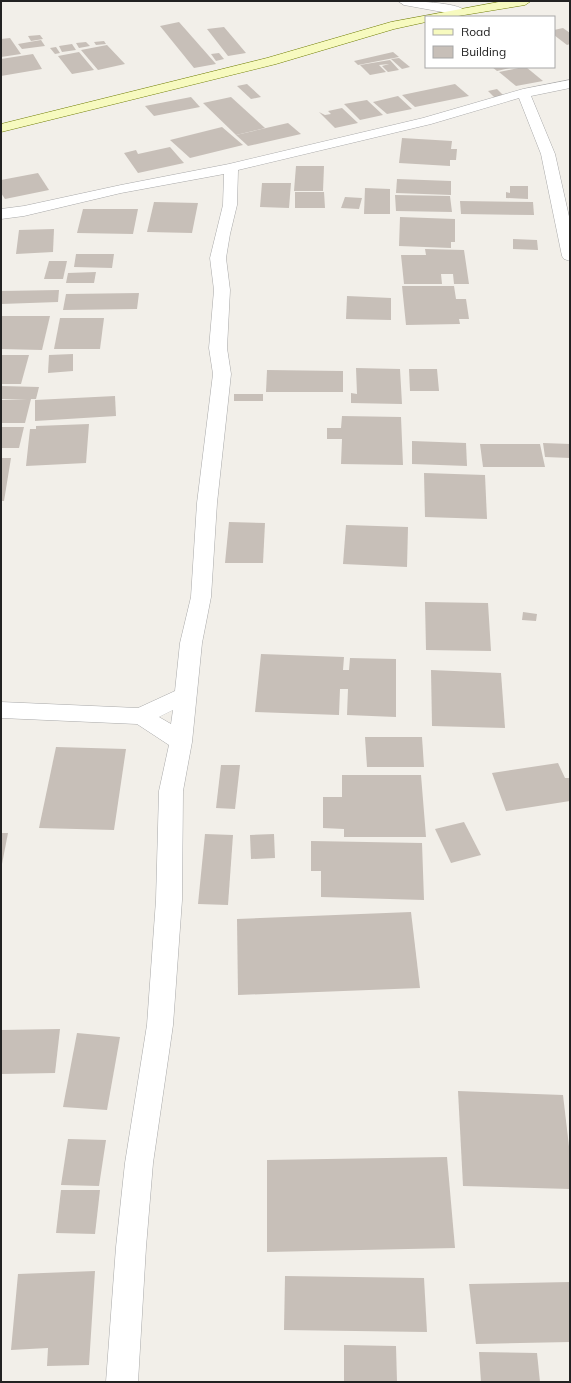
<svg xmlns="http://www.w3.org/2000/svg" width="571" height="1383" font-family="Mulish,sans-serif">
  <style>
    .building { fill: #c7bfb8 }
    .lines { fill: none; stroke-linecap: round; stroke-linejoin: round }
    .street-casing { stroke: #a9a9a9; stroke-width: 1 }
    .secondary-casing { stroke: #707d05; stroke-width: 1 }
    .street { fill: #fff; fill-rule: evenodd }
    .secondary { fill: #f7fabf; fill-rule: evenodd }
  </style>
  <rect width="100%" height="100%" fill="#f2efe9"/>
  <g class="building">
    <polygon points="179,22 216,64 194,68 160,26"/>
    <polygon points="224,27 246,53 228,56 207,29"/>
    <polygon points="563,28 570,33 570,44 567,45 554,35 554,30"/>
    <polygon points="40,35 43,39 31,41 28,36"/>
    <polygon points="10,38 21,54 1,57 1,39"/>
    <polygon points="41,40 45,46 22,49 18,44"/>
    <polygon points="104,41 106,44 96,45 94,42"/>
    <polygon points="86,42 90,46 79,48 76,43"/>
    <polygon points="72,44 76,50 62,52 59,46"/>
    <polygon points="107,45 125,64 98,70 81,50"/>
    <polygon points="56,47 60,53 55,54 50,48"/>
    <polygon points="79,52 94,70 72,74 58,56"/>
    <polygon points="393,52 399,57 358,65 354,61"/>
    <polygon points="219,53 224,59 216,61 211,54"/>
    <polygon points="33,54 42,69 1,76 1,59"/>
    <polygon points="399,58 410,67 402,69 391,59"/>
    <polygon points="390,60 399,70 388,72 382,66 389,64 379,65 386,72 370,75 360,65"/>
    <polygon points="492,67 510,67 510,68 497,71"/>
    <polygon points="523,67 526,67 543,81 516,86 499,72"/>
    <polygon points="247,84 261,97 251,99 237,86"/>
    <polygon points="455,84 469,96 415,107 402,95"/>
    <polygon points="497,89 504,96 495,98 488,91"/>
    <polygon points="398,96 412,109 387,114 373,102"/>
    <polygon points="191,97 200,107 154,116 145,106"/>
    <polygon points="231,97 265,128 236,135 203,103"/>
    <polygon points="367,100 383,115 360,120 344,104"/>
    <polygon points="342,108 358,123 335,128 319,112 325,115 331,114 328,111"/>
    <polygon points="288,123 301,134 248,146 236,135"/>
    <polygon points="222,127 243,145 190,158 170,140"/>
    <polygon points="402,138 452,141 451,149 457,149 456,160 450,160 450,166 399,163"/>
    <polygon points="170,147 184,163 138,173 124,153 136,150 138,154"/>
    <polygon points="296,166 324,166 323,191 294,191"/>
    <polygon points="38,173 49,190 5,199 1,193 1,180"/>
    <polygon points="397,179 451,181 451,195 396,193"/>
    <polygon points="262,183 291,183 289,208 260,207"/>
    <polygon points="510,186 528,186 528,199 506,198 506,192 510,193"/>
    <polygon points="365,188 390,189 390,214 364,214"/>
    <polygon points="295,192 324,192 325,208 295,208"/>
    <polygon points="395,195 450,196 452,212 396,211"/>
    <polygon points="345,197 362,198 359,209 341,208"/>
    <polygon points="460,201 533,202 534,215 461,214"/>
    <polygon points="154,202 198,203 192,233 147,232"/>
    <polygon points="83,209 138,209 133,234 77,233"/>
    <polygon points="400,217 455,219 455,242 451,242 451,248 399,246"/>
    <polygon points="54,229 53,252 16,254 19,230"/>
    <polygon points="513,239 537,240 538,250 513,249"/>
    <polygon points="425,249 464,250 469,284 454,284 453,274 441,274 442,284 404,284 401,255 426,255"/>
    <polygon points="76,254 114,254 112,268 74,267"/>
    <polygon points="49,261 67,261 63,279 44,279"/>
    <polygon points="96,272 94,283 66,283 68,273"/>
    <polygon points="402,286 454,286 456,299 466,299 469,319 459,319 460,324 406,325"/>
    <polygon points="59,290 58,302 1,304 1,291"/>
    <polygon points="139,293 137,309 63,310 66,294"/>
    <polygon points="347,296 391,298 391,320 346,319"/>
    <polygon points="1,316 50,316 42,350 1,349"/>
    <polygon points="60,318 104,318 100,349 54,349"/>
    <polygon points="73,354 73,371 48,373 49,355"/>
    <polygon points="1,355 29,355 21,384 1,384"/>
    <polygon points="356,368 400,369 402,404 351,403 351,393 357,394"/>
    <polygon points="409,369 437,369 439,391 410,391"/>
    <polygon points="267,370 343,371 343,392 266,392"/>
    <polygon points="1,386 39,387 36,399 31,399 25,423 1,423 1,400 27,399 1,399"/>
    <rect x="234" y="394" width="29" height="7"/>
    <polygon points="115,396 116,416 35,421 35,400"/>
    <polygon points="342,416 401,417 403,465 341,464 342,439 327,439 327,428 341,428"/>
    <polygon points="89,424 86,463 26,466 30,429 36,429 36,426"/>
    <polygon points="1,427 24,427 19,448 1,448"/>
    <polygon points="412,441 466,443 467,466 412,464"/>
    <polygon points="543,443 570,444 570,458 545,457"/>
    <polygon points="480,444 540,444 545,467 483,467"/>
    <polygon points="1,458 11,458 4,501 1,501"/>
    <polygon points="424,473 485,475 487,519 425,517"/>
    <polygon points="229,522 265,523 263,563 225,563"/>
    <polygon points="346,525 408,527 407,567 343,564"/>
    <polygon points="425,602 488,603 491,651 426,650"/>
    <polygon points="523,612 537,614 536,621 522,620"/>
    <polygon points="261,654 344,657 343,670 349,670 350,658 396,659 396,717 347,715 348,689 340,689 339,715 255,712"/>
    <polygon points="431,670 501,673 505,728 432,726"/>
    <polygon points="365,737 422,737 424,767 367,767"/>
    <polygon points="56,747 126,749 114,830 39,828"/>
    <polygon points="558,763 565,778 570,778 570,801 506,811 492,773"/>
    <polygon points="221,765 240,765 235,809 216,808"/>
    <polygon points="342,775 421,775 426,837 344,837 344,829 323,828 323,797 342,797"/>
    <polygon points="464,822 481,855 451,863 435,829"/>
    <polygon points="1,833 8,833 2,864 1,864"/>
    <polygon points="205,834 233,835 228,905 198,904"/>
    <polygon points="274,834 275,858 251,859 250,835"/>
    <polygon points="311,841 422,843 424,900 321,897 321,871 311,871"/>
    <polygon points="411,912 420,988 238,995 237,919"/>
    <polygon points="60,1029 55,1073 1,1074 1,1030"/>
    <polygon points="77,1033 120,1037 107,1110 63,1107"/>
    <polygon points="458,1091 563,1095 570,1155 570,1189 463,1186"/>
    <polygon points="68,1139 106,1140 99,1186 61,1185"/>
    <polygon points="447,1157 455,1248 267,1252 267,1160"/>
    <polygon points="61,1190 100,1190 95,1234 56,1233"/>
    <polygon points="95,1271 89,1365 47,1366 48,1348 11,1350 18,1274"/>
    <polygon points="285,1276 424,1278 427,1332 284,1330"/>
    <polygon points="570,1282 570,1342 476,1344 469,1284"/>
    <polygon points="344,1345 396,1346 397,1382 344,1382"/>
    <polygon points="479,1352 537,1353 540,1382 481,1382"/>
  </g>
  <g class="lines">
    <g class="street-casing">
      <g id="street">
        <path d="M398 1C410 1 459 2 465 11L459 15 404 5Z"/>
        <path d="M570 80V88L531 96 555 154 570 221V261L564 259 562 256 541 154 519 98 431 124 238 170 237 205 230 234 226 258 230 290 227 348 231 374 217 503 211 597 202 643 192 742 183 791 182 900 173 1025 153 1163 146 1247 138 1382H106L116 1247 125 1163 147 1025 156 900 159 791 169 745 137 724 1 718V702L138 708 175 691 180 643 191 597 197 503 213 374 209 348 214 290 210 258 223 205 224 174 121 193 24 216 1 219V209L24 206 121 185 229 164 423 118 523 89ZM173 710 171 724 159 717Z"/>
      </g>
    </g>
    <g class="secondary-casing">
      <polygon id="secondary" points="504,1 531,1 525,5 452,17 426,17 426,22 394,29 276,64 1,132 1,124 267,58 391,22"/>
    </g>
    <use href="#street" class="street"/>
    <use href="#secondary" class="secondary"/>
  </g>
  <rect width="571" height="1383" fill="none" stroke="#222222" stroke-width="4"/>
  <rect x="425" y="16" width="130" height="52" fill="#ffffff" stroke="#a7a7a7"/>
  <rect x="433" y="29" width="20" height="6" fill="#f7fabf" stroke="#a7a7a7"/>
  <text x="461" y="36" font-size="12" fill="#222222">Road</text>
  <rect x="433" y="46" width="20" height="12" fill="#c7bfb8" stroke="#a7a7a7"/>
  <text x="461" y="56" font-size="12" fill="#222222">Building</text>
</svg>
